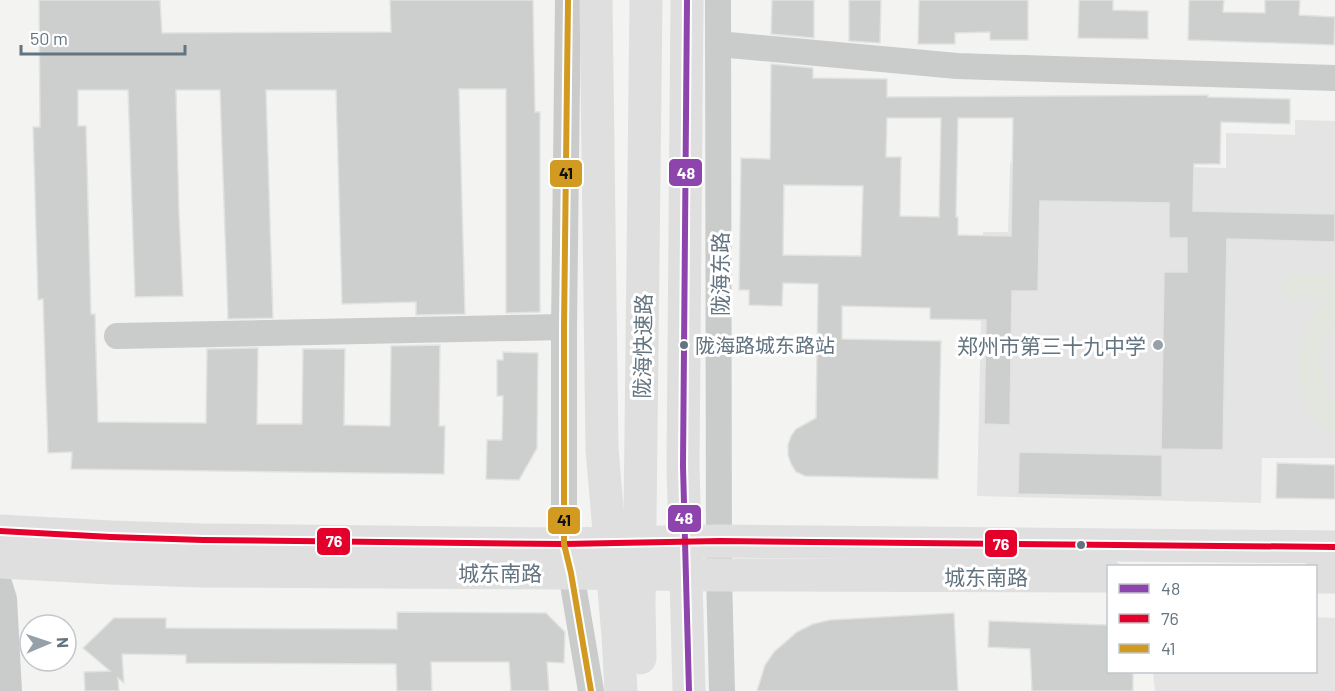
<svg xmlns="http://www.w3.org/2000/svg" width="1335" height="691" font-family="Barlow,'Noto Sans SC',sans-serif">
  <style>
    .built { fill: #e3e4e3 }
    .green { fill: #e2e6df }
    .building { fill: #cdcfce; stroke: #e2e2e1; stroke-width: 1.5; fill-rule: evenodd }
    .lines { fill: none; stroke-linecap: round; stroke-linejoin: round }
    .minor { stroke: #cacccc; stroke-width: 26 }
    .major { stroke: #dfdfe0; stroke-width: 33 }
    .highway { stroke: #dfdfe0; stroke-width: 33 }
    .bus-1-casing { stroke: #fff; stroke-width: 10 }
    .bus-2-casing { stroke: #fff; stroke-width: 10 }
    .bus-3-casing { stroke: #fff; stroke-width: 10 }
    .bus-1 { stroke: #8e44ad; stroke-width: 6 }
    .bus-2 { stroke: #e4002b; stroke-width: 6 }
    .bus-3 { stroke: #d29a20; stroke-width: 6 }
    .bus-dot { fill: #637481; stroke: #fff; stroke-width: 2 }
    .poi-dot { fill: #95a0a8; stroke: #fff; stroke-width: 2 }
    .labels { text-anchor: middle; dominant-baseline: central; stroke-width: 6; stroke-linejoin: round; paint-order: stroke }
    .bus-label { font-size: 20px; fill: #637481; stroke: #fff; text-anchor: start }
    .street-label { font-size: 21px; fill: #637481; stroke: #fff }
    .poi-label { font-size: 21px; fill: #637481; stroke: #fff; text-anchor: end }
    .line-badge { stroke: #fff; stroke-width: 2 }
    .badge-label { font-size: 16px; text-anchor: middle; font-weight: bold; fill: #fff }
    .pale-badge-label { font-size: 16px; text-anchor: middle; font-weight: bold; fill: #111 }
  </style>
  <rect width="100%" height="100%" fill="#f3f3f1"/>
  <g class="built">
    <polygon points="1295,120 1335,121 1335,458 1262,458 1261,503 977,496 983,232 1008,232 1010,163 1226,168 1226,133 1295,135"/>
    <polygon points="1316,617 1335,618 1335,691 1155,691 1153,672 1316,672"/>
  </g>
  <path class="green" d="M1284 275 1335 276C1335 290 1335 306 1335 320 1334 328 1327 334 1324 341 1319 357 1322 389 1335 400V435H1328C1290 391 1290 345 1324 299L1284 298Z"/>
  <g class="building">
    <polygon points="39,0 160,0 162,33 391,32 390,0 533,0 535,112 540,112 540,312 506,313 506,89 459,89 465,314 416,315 416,302 342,304 336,90 266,90 273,318 228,319 220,90 176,90 179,213 183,296 135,297 128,90 78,90 78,126 86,126 91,314 95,314 98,422 206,423 207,349 258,348 257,424 302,424 303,349 345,349 344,425 390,426 391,346 440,345 439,426 445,426 444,474 71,469 72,452 48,453 43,299 38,300 33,127 40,127"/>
    <polygon points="772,0 814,0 814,38 771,34"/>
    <polygon points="849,0 881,0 880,43 849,41"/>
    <polygon points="919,0 1028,0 1028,40 990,40 990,32 955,33 955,44 918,44"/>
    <polygon points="1079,0 1113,0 1113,10 1148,11 1148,39 1078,38"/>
    <polygon points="1189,0 1224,0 1223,12 1265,13 1265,0 1300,0 1299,15 1335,17 1334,45 1188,40"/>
    <path d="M771 64 813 68V78L887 79V97L1208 95V97L1290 99V124L1221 122 1220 164H1194L1193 211 1335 214V242L1227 239 1223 450 1161 449 1164 272H1187V238H1169V203L1040 201 1038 291H1012L1010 425 984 424 986 320 930 319V308L842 306V339L941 341 938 479 805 476 796 472 791 464 788 455V445L791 436 796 429 816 418 818 284 783 283 782 306 749 305V290H739L741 158 770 159ZM887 118H941L939 217 900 216 901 157H886ZM958 118H1013L1011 236 958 235V217H956ZM784 185 863 186 861 256 783 255Z"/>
    <polygon points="503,352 538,353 537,448 519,480 486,479 487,440 502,440 503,396 497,396 497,360 503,360"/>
    <polygon points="1019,452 1162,455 1162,497 1018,494"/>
    <polygon points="1277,463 1335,465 1335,499 1276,498"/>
    <polygon points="397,612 546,613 565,632 564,663 547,662 549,691 511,691 509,662 431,662 432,691 397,691 396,664 186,663 186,655 122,654 124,683 118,678 119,691 85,691 84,672 110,671 83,648 114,618 166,618 166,628 397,629"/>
    <polygon points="954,613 958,691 757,691 765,665 774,652 797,632 813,624 830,620"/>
    <polygon points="989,621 1108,625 1108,672 1133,672 1133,691 1032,691 1030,649 988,647"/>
  </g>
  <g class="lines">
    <g class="minor">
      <polyline points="568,0 564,327 564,544 571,573 591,691"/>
      <polyline points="718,0 719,575 722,691"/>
      <polyline points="718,44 957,66 1335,78"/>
      <polyline points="117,336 564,327"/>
      <polyline points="0,586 4,599 9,691"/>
    </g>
    <g class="major">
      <polyline points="0,531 111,537 203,540 564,544 720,541 1335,547"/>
      <polyline points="0,562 110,568 202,571 571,573 719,575 1108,576"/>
      <polyline points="1316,577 1335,577"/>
    </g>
    <g class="highway">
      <polyline points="596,0 602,449 618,636 621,691"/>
      <polyline points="687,0 683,466 689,691"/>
      <polyline points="640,658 639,606 646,0"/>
    </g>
    <g class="bus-1-casing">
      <polyline id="bus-1" points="687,0 683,466 689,691"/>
    </g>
    <g class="bus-2-casing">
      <polyline id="bus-2" points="0,531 111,537 203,540 564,544 720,541 1335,547"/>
    </g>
    <g class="bus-3-casing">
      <polyline id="bus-3" points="568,0 564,327 564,544 571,573 591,691"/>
    </g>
    <use href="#bus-1" class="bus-1"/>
    <use href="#bus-2" class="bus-2"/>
    <use href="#bus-3" class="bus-3"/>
  </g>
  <g class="bus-dot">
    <circle cx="684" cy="345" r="5"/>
    <circle cx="1081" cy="545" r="5"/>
  </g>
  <circle class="poi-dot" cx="1158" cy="345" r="6"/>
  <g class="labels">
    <g class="bus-label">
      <text x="695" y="345">陇海路城东路站</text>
    </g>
    <g class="street-label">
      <text transform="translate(719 274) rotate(-90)">陇海东路</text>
      <text transform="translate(642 346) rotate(-89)">陇海快速路</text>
      <text x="500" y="572">城东南路</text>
      <text x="986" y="576">城东南路</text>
    </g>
    <g class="poi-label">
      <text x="1146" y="345">郑州市第三十九中学</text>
    </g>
  </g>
  <g class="line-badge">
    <rect x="668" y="158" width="35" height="29" rx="6" fill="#8e44ad"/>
    <rect x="549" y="159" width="34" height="29" rx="6" fill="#d29a20"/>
    <rect x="667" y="504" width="35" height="29" rx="6" fill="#8e44ad"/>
    <rect x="547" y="506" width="34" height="29" rx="6" fill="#d29a20"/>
    <rect x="316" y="527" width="35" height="29" rx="6" fill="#e4002b"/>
    <rect x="984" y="529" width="34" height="29" rx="6" fill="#e4002b"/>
  </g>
  <g class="badge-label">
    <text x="686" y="179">48</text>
    <text x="684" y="524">48</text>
    <text x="334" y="547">76</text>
    <text x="1001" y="550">76</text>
  </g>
  <g class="pale-badge-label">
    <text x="566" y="179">41</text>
    <text x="564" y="526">41</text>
  </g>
  <rect x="1107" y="565" width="210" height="108" fill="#ffffff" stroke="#c1c7cd" stroke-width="1.5"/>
  <rect x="1119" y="584" width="30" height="9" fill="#8e44ad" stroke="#c1c7cd" stroke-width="1.5"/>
  <text x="1161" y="595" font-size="18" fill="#637481">48</text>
  <rect x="1119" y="614" width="30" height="9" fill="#e4002b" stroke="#c1c7cd" stroke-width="1.5"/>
  <text x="1161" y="625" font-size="18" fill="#637481">76</text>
  <rect x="1119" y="644" width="30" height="9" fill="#d29a20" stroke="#c1c7cd" stroke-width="1.5"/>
  <text x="1161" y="655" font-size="18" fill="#637481">41</text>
  <g transform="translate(48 643) rotate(88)"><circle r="28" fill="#ffffff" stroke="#c1c7cd" stroke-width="1.5"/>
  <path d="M0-4.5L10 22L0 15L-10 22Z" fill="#95a0a8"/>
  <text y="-9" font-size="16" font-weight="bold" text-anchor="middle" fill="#637481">N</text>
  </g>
  <path d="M21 45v9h164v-9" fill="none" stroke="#637481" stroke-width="3"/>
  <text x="30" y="45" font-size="18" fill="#637481" stroke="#ffffff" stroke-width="4.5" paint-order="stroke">50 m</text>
</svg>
